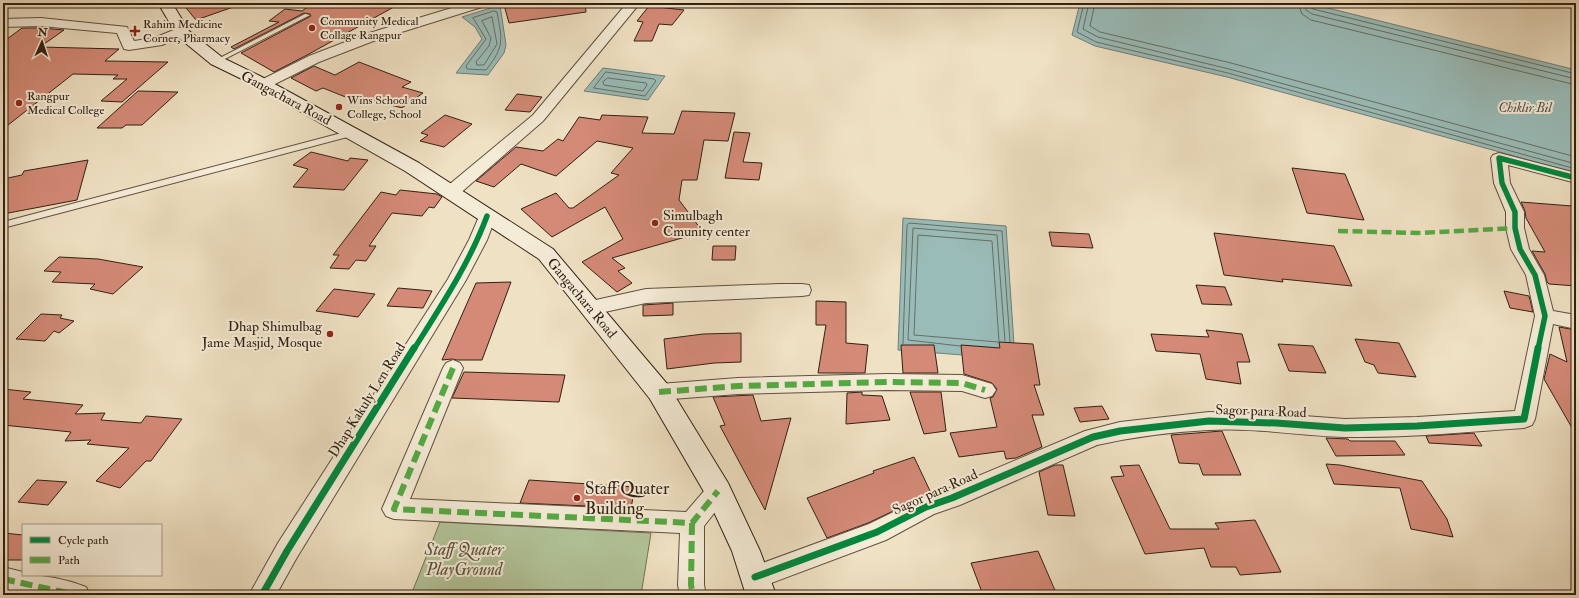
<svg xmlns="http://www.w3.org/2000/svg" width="1579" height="598" font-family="'IM FELL Double Pica',serif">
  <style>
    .green { fill: #b2c499; stroke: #727256 }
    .water { fill: #9abcb8; stroke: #707e76 }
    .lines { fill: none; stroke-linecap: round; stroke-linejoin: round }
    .shore { stroke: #666e66; stroke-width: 1 }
    .building { fill: #d48a77; stroke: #322013 }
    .lane-casing { stroke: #61503f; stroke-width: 2 }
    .street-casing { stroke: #61503f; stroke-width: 2 }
    .secondary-casing { stroke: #322013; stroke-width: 2 }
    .lane { fill: #f5ecd8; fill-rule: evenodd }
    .street { fill: #f5ecd8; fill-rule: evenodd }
    .secondary { fill: #f5ecd8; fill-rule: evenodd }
    .quiet-far1 { stroke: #54aa42; stroke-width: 4.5; stroke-dasharray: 10 4.5; stroke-linecap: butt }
    .quiet { stroke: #54aa42; stroke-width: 6; stroke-dasharray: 12 6; stroke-linecap: butt }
    .cycleway-far1-casing { stroke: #f5ecd8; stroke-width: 8 }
    .cycleway-casing { stroke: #f5ecd8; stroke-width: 10 }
    .cycleway-far1 { stroke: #00873e; stroke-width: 5.5 }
    .cycleway { stroke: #00873e; stroke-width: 7 }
    .poi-dot { fill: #8f2418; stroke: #f5ecd8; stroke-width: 1.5 }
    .labels { text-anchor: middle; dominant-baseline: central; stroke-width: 4; stroke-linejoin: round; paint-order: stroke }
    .far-poi-label { font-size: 12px; fill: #322013; stroke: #f5ecd8; text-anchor: start }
    .far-water-label { font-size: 13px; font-style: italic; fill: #514f45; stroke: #f5ecd8 }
    .street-label { font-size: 14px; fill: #322013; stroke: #f5ecd8 }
    .poi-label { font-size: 14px; fill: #322013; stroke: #f5ecd8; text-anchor: start }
    .near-poi-label { font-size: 17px; fill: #322013; stroke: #f5ecd8; text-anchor: start }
    .near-park-label { font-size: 17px; font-style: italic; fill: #58513b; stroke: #f5ecd8 }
  </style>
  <rect width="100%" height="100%" fill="#efe1c3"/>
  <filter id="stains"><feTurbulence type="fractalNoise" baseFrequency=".005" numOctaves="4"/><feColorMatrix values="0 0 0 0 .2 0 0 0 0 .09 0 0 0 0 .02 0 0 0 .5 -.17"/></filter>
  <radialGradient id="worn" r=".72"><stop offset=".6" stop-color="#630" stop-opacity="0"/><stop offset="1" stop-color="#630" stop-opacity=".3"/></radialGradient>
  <polygon class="green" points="440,522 651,533 641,595 411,595"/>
  <g class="water">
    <polygon points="1080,3 1304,3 1328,8 1576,70 1576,173 1227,77 1095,46 1072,35"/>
    <polygon points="500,5 506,45 504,53 488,75 456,73 482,39 475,27 462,17"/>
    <polygon points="603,68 665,76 648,100 584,91"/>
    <polygon points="903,218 1006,226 1015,359 898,350"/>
  </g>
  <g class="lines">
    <g class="shore">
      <polyline points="1084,3 1077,32 1096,42 1228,73 1576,169"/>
      <polyline points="1089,3 1083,29 1098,37 1229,69 1576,164"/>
      <polyline points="1095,3 1090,26 1100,32 1231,63 1576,157"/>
      <polyline points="1298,3 1302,14 1311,20 1576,85"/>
      <polyline points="1304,3 1306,10 1312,14 1576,79"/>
      <polyline points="1309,3 1310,7 1313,9 1576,74"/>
      <path d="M494 11 497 12C502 40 505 46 486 70L467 69 466 66 486 39 473 18Z"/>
      <polygon points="492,17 497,44 484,65 477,65 476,62 489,46 491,38 482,21"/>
      <polygon points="606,72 654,79 656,81 645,96 594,88"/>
      <polygon points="608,78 646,83 647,85 643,91 604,85 603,82"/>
      <polyline points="998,342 914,335 918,235 992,241 999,341"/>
      <polyline points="903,344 907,225 909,223 1002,231 1010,342"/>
      <polyline points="960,346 908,340 913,228 997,235 1005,341"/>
    </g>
  </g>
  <g class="building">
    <polygon points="182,3 239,3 239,5 196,20"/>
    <polygon points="313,3 401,3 309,54 274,72 241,53 311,16 310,14 304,13 234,49 231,47 279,22 269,21 285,9 302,11"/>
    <polygon points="514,3 585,3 586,12 509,23 504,5"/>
    <polygon points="649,6 684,10 672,25 659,24 652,41 634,41 643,22 637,21"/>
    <polygon points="22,28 41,28 64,30 40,47 119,49 105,61 168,62 122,102 101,101 127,79 113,79 118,75 73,74 3,129 3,42"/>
    <polygon points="359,62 411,82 402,87 423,93 402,108 372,100 363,104 323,88 316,91 291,78 314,66 335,75"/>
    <polygon points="138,91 178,92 142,125 126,125 122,128 97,128"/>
    <polygon points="517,94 542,97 530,112 505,110"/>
    <polygon points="682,111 735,113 728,141 704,140 697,180 682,180 679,200 703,232 612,258 625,268 618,271 632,283 617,292 582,262 623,239 605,207 552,237 521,209 556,193 569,208 573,208 619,175 611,173 633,148 597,141 556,176 521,164 494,187 476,181 516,147 543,151 558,139 563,141 579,117 600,120 602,115 648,117 642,133 674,134"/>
    <polygon points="445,115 472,124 444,147 420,141 428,135 421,133"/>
    <polygon points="734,132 750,133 743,162 762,163 759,180 725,178"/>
    <polygon points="311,152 348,161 350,158 368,160 344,190 293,187 308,169 293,165"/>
    <polygon points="88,160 77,200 3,214 3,179 22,175 24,171"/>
    <polygon points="1292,168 1345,174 1364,220 1307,213"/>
    <polygon points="400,190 437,194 442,197 434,208 429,207 422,216 392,213 369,246 376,246 366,261 356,260 349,269 330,268 339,255 333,255 381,192 396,195"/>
    <polygon points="1521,202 1572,206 1576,211 1576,286 1549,284 1547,282 1545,274 1532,251 1545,252 1526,218 1525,211"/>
    <polygon points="1049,232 1089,234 1093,248 1052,246"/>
    <polygon points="1214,233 1334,246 1352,286 1282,279 1283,282 1224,275"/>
    <polygon points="713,246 736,246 735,260 712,260"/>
    <polygon points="59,257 98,259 143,267 113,294 90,289 95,284 52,282 61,272 44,271"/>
    <polygon points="511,282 482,360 457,360 452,359 442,360 476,283"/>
    <polygon points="1196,285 1225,287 1232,305 1202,304"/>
    <polygon points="398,288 432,291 423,308 387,306"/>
    <polygon points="334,289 375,294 358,317 316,311"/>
    <polygon points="1504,291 1529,296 1533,312 1510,308"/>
    <polygon points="816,301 846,302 846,343 868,345 865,373 818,373 826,325 816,325"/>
    <polygon points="673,303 673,315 643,316 643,305"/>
    <polygon points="41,314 62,315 60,318 74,321 59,333 54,331 45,341 16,339"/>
    <polygon points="1559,327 1576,330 1576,435 1544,379 1550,354 1567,362"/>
    <polygon points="1206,330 1242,334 1250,362 1237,362 1241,384 1206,379 1200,354 1156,351 1151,334 1209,337"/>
    <polygon points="741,333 741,362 714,363 667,369 664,339 703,334"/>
    <polygon points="1355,339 1399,343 1416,377 1378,373 1374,365 1365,362"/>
    <polygon points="999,342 1033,344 1040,385 1034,385 1044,415 1032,415 1042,447 1016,458 1006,459 1004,451 959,457 950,433 997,427 990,398 993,397 997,389 992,383 964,374 961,345 1000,348"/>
    <polygon points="1278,344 1313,346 1326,373 1289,371"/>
    <polygon points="901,345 934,345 938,373 903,373"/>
    <polygon points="464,372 565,375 559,402 452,398"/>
    <polygon points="3,389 31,392 23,399 83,405 75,414 105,413 101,420 141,423 146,416 182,419 151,461 146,461 120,488 96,481 129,448 87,444 91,440 65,441 71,432 3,425"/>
    <polygon points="862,392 862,395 882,396 890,420 846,424 847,393"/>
    <polygon points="910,392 941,392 946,431 924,434"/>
    <polygon points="753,395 761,421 791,418 765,510 720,426 725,425 713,397"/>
    <polygon points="1102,406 1109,419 1080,422 1074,408"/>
    <polygon points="1222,431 1241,475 1203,475 1199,464 1179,463 1171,435"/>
    <polygon points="1474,433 1482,446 1429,443 1426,436"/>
    <polygon points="1326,438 1348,439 1350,441 1395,441 1405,455 1336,456"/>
    <polygon points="914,457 931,493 868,523 827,538 807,498 874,473 873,471"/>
    <polygon points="1326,464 1340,465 1422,481 1447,519 1453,537 1411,529 1400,488 1334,484"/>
    <polygon points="1055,465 1063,465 1075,516 1048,515 1039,472"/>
    <polygon points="1139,465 1170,529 1219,529 1215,523 1255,520 1281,572 1240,575 1236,567 1211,567 1204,548 1145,554 1111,477 1124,476 1120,466"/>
    <polygon points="37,480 67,482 48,505 18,502"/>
    <polygon points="529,480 635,487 631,508 520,503"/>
    <polygon points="3,533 23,535 23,560 3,560"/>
    <polygon points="1038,551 1057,595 983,595 971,563"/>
  </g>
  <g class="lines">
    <g class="lane-casing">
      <g id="lane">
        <polygon points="305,14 310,15 219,62 214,61"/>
        <polygon points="349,131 355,131 356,133 355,135 3,228 3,222"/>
      </g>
    </g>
    <g class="street-casing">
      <g id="street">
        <polygon points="468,3 487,3 485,6 376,40 319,62 269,87 264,88 259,87 257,84 259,81 309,56 366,34"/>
        <polygon points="627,3 640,3 543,121 457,196 451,197 445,196 443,192 445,188 533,115"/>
        <polygon points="41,18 127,27 134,41 154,38 181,27 186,28 188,31 186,34 162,45 129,50 124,49 117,33 41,26 3,27 3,19"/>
        <path d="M1499 153 1576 173V183L1508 165 1510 183 1524 212V228L1529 249 1544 275 1553 311 1576 315V329L1553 324 1535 419 1532 425 1524 428C1465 432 1404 438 1345 437 1300 436 1254 427 1208 430 1171 432 1133 437 1097 445L960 505 934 514 886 540 755 589 746 585 742 577 746 569 869 524 918 500 945 490 1085 431 1120 422 1209 412 1276 414 1345 419 1417 417 1515 411 1535 316 1526 275 1511 249 1506 228V212L1494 183 1491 158 1493 155Z"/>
        <polygon points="487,211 493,212 496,216 487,240 466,280 296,559 276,595 249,595 278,543 448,279 469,240 481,212"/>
        <polygon points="779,284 802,284 809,285 811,290 809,295 802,296 646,303 591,315 584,313 581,308 584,303 591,301 646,289"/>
        <polygon points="453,360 460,363 463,368 410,499 686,512 710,484 718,481 726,484 730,491 726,498 704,526 704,585 706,595 680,595 678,585 680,533 394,519 386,516 382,509 443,368 446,363"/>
        <polygon points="887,374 962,375 992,384 996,390 992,396 985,398 962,391 887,390 738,394 659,400 652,398 648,392 652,386 659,384 738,378"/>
        <path d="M3 567 23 572V575C44 575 66 579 86 587L90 595H23L3 591Z"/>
      </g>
    </g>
    <g class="secondary-casing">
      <polygon id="secondary" points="158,3 172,3 189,31 223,58 260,76 419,163 553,249 668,385 728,483 760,551 776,595 746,595 732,551 707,497 650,399 539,259 405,171 248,82 211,64 178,37"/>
    </g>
    <use href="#lane" class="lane"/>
    <use href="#street" class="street"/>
    <use href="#secondary" class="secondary"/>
    <polyline class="quiet-far1" points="1338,231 1418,233 1515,228"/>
    <g class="quiet">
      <polyline points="453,368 394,509 692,523 718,491"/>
      <polyline points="659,392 738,386 887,382 962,383 985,390"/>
      <polyline points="692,523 691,585 693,595"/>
      <polyline points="3,579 77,595"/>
    </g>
    <g class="cycleway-far1-casing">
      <g id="cycleway-far1">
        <path d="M414 349C441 306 469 264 487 216"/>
        <polyline points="1538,349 1545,316 1535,275 1520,249 1515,228 1515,212 1502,183 1499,158 1576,178"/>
      </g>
    </g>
    <g class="cycleway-casing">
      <g id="cycleway">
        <polyline points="755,577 877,532 926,507 952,498 1093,437 1120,431 1209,421 1276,423 1345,428 1417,426 1524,419 1538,348"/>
        <polyline points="262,595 287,551 414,348"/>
      </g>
    </g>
    <use href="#cycleway-far1" class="cycleway-far1"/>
    <use href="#cycleway" class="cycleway"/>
  </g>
  <g class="poi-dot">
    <circle cx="312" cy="28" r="4"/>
    <path d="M133 25h4v4h4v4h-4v4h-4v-4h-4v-4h4z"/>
    <circle cx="19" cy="103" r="4"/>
    <circle cx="339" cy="107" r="4"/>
    <circle cx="655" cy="223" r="4"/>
    <circle cx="330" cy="334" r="4"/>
    <circle cx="577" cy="498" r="4"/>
  </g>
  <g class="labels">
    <g class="far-poi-label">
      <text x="320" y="21">Community Medical<tspan x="320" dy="14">Collage Rangpur</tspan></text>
      <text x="143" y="24">Rahim Medicine<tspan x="143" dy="14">Corner, Pharmacy</tspan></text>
      <text x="27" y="96">Rangpur<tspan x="27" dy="14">Medical College</tspan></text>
      <text x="347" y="100">Wins School and<tspan x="347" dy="14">College, School</tspan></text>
    </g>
    <g class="far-water-label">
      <text x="1525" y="108">Chiklir Bil</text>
    </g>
    <g class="street-label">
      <text transform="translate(286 98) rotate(28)">Gangachara Road</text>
      <text transform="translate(582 298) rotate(50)">Gangachara Road</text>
      <text transform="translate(367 400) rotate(-58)">Dhap Kakuly Len Road</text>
      <text transform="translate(1261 411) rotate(2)">Sagor para Road</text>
      <text transform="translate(935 492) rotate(-24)">Sagor para Road</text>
    </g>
    <g class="poi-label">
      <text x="663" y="215">Simulbagh<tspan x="663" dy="16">Cmunity center</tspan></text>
      <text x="322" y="326" text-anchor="end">Dhap Shimulbag<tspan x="322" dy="16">Jame Masjid, Mosque</tspan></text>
    </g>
    <g class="near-poi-label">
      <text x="585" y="488">Staff Quater<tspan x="585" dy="20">Building</tspan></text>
    </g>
    <g class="near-park-label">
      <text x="464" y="549">Staff Quater<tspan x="464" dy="20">PlayGround</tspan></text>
    </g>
  </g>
  <rect width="1579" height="598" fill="none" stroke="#efe1c3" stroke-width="16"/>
  <rect x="4" y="4" width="1571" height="590" fill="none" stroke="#322013" stroke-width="2"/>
  <rect x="8" y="8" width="1563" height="582" fill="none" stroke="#322013"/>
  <rect x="22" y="524" width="140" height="52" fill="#f5ecd8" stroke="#a79a89"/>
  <rect x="30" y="537" width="20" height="6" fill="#00873e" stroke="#a79a89"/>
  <text x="58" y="544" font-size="12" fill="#322013">Cycle path</text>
  <rect x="30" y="557" width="20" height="6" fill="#54aa42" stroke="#a79a89"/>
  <text x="58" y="564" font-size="12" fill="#322013">Path</text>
  <g transform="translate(42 42) rotate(3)" stroke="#f5ecd8" stroke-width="3" paint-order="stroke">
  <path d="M0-3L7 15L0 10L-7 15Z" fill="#322013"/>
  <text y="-6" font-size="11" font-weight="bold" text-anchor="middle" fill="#322013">N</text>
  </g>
  <rect width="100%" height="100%" filter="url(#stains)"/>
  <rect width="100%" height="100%" fill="url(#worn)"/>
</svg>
